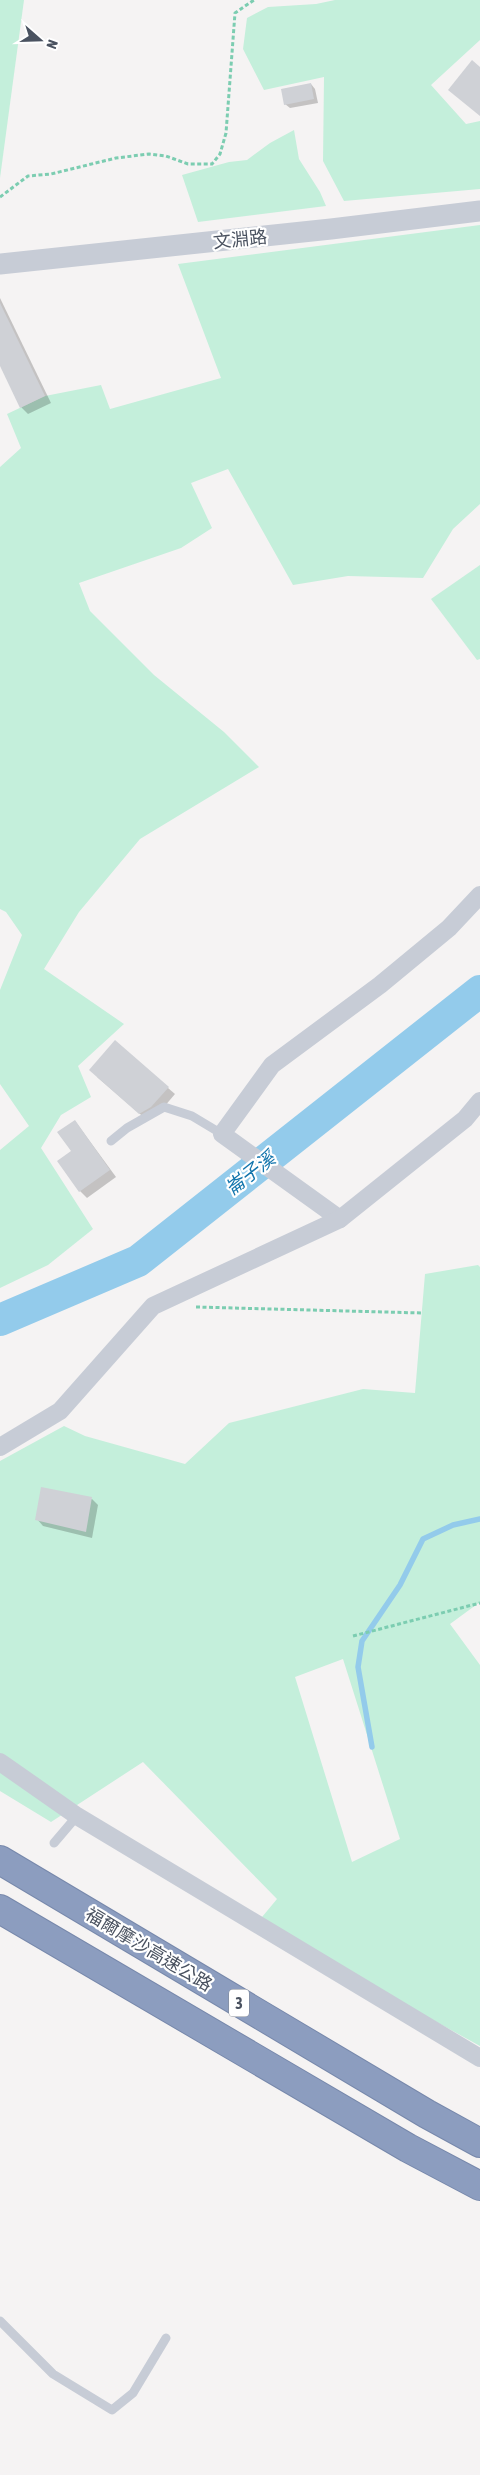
<svg xmlns="http://www.w3.org/2000/svg" width="480" height="2475" font-family="'Asap Condensed','Noto Sans TC',sans-serif">
  <style>
    .green { fill: #c4efdb; fill-rule: evenodd }
    .shadow { fill: #0003 }
    .lines { fill: none; stroke-linecap: round; stroke-linejoin: round }
    .stream { stroke: #93cbeb; stroke-width: 5.5 }
    .river { stroke: #93cbeb; stroke-width: 32 }
    .building { fill: #cfd1d6 }
    .motorway-casing { stroke: #7788ab; stroke-width: 30 }
    .path { stroke: #7ccdb1; stroke-width: 3; stroke-dasharray: 4 2.5; stroke-linecap: butt }
    .service { stroke: #c7ccd6; stroke-width: 9 }
    .minor { stroke: #c7ccd6; stroke-width: 18 }
    .tertiary { stroke: #c7ccd6; stroke-width: 21 }
    .motorway { stroke: #8c9dbf; stroke-width: 28 }
    .labels { text-anchor: middle; dominant-baseline: central; stroke-width: 4.5; stroke-linejoin: round; paint-order: stroke }
    .shield { fill: #fff; stroke: #808690; stroke-width: 1 }
    .shield-label { font-size: 16px; font-weight: bold; fill: #4a5260 }
    .street-label { font-size: 18px; fill: #4a5260; stroke: #fff }
    .water-label { font-size: 19px; font-style: italic; fill: #1174ac; stroke: #fff }
  </style>
  <rect width="100%" height="100%" fill="#f5f3f3"/>
  <g class="green">
    <polygon points="0,0 24,0 0,178"/>
    <polygon points="335,0 480,0 480,40 431,85 466,124 480,121 480,189 344,201 323,161 324,77 264,90 243,49 247,18 268,7 316,4"/>
    <polygon points="294,130 299,159 320,192 326,206 198,222 182,175 229,162 247,160 270,143"/>
    <polygon points="480,225 480,504 453,529 423,578 348,576 293,585 228,469 191,483 212,528 181,548 79,583 90,611 154,675 224,732 259,767 140,839 79,912 44,969 124,1024 78,1066 91,1097 61,1115 41,1148 93,1229 48,1265 0,1288 0,1150 29,1126 0,1084 0,990 22,935 6,912 0,909 0,467 21,448 7,414 45,396 101,385 110,409 221,378 178,264"/>
    <polygon points="480,565 480,659 477,660 431,599"/>
    <path d="M478 1265 480 1267V1602L450 1624 480 1665V2046L257 1923 277 1899 143 1762 51 1822 0 1791V1461L64 1426 85 1436 185 1464 229 1423 363 1389 415 1393 425 1274ZM343 1659 400 1839 352 1862 295 1677Z"/>
  </g>
  <g class="shadow">
    <polygon points="311,84 315,89 318,103 290,108 285,104"/>
    <polygon points="0,298 51,403 28,414 21,407 0,363"/>
    <polygon points="97,1077 168,1088 175,1094 158,1114 147,1120"/>
    <polygon points="75,1121 116,1177 87,1198 80,1191"/>
    <polygon points="92,1499 98,1505 92,1538 43,1526 37,1519"/>
  </g>
  <g class="lines">
    <polyline class="stream" points="372,1747 358,1667 362,1641 400,1585 423,1539 453,1525 480,1519"/>
    <polyline class="river" points="0,1320 138,1261 480,991"/>
  </g>
  <g class="building">
    <polygon points="472,60 480,67 480,116 448,90"/>
    <polygon points="311,83 314,99 284,105 281,89"/>
    <polygon points="0,303 45,396 20,408 0,366"/>
    <polygon points="115,1040 169,1087 151,1107 139,1114 89,1070"/>
    <polygon points="75,1120 110,1170 79,1192 57,1161 71,1151 57,1132"/>
    <polygon points="41,1487 92,1497 86,1532 35,1520"/>
  </g>
  <g class="lines">
    <g class="motorway-casing">
      <g id="motorway">
        <polyline points="0,1860 427,2114 480,2143"/>
        <polyline points="0,1909 408,2148 480,2186"/>
      </g>
    </g>
    <g class="path">
      <polyline points="0,197 28,176 51,174 116,158 149,154 166,156 188,164 212,164 220,154 226,133 235,13 254,0"/>
      <polyline points="196,1307 422,1313"/>
      <polyline points="353,1636 480,1603"/>
    </g>
    <g class="service">
      <polyline points="111,1141 127,1128 164,1107 192,1116 222,1134"/>
      <polyline points="54,1843 77,1816"/>
      <polyline points="0,2321 53,2374 112,2410 133,2393 166,2338"/>
    </g>
    <g class="minor">
      <polyline points="340,1219 222,1134 272,1065 380,985 449,928 480,895"/>
      <polyline points="0,1447 60,1411 153,1306 340,1219 465,1119 480,1101"/>
      <polyline points="0,1762 77,1816 480,2058"/>
    </g>
    <polyline class="tertiary" points="0,264 331,229 480,211"/>
    <use href="#motorway" class="motorway"/>
  </g>
  <g class="labels">
    <rect class="shield" x="229" y="1989.5" width="20" height="27" rx="4"/>
    <g class="shield-label">
      <text x="239" y="2003">3</text>
    </g>
    <g class="street-label">
      <text transform="translate(240 239) rotate(-6)">文淵路</text>
      <text transform="translate(149 1949) rotate(31)">福爾摩沙高速公路</text>
    </g>
    <g class="water-label">
      <text transform="translate(250 1173) rotate(-38)">崙子溪</text>
    </g>
  </g>
  <g transform="translate(40 40) rotate(110)" stroke="#ffffff" stroke-width="4" paint-order="stroke">
  <path d="M0-4L9 19L0 12L-9 19Z" fill="#4a5260"/>
  <text y="-8" font-size="14" font-weight="bold" text-anchor="middle" fill="#4a5260">N</text>
  </g>
</svg>
